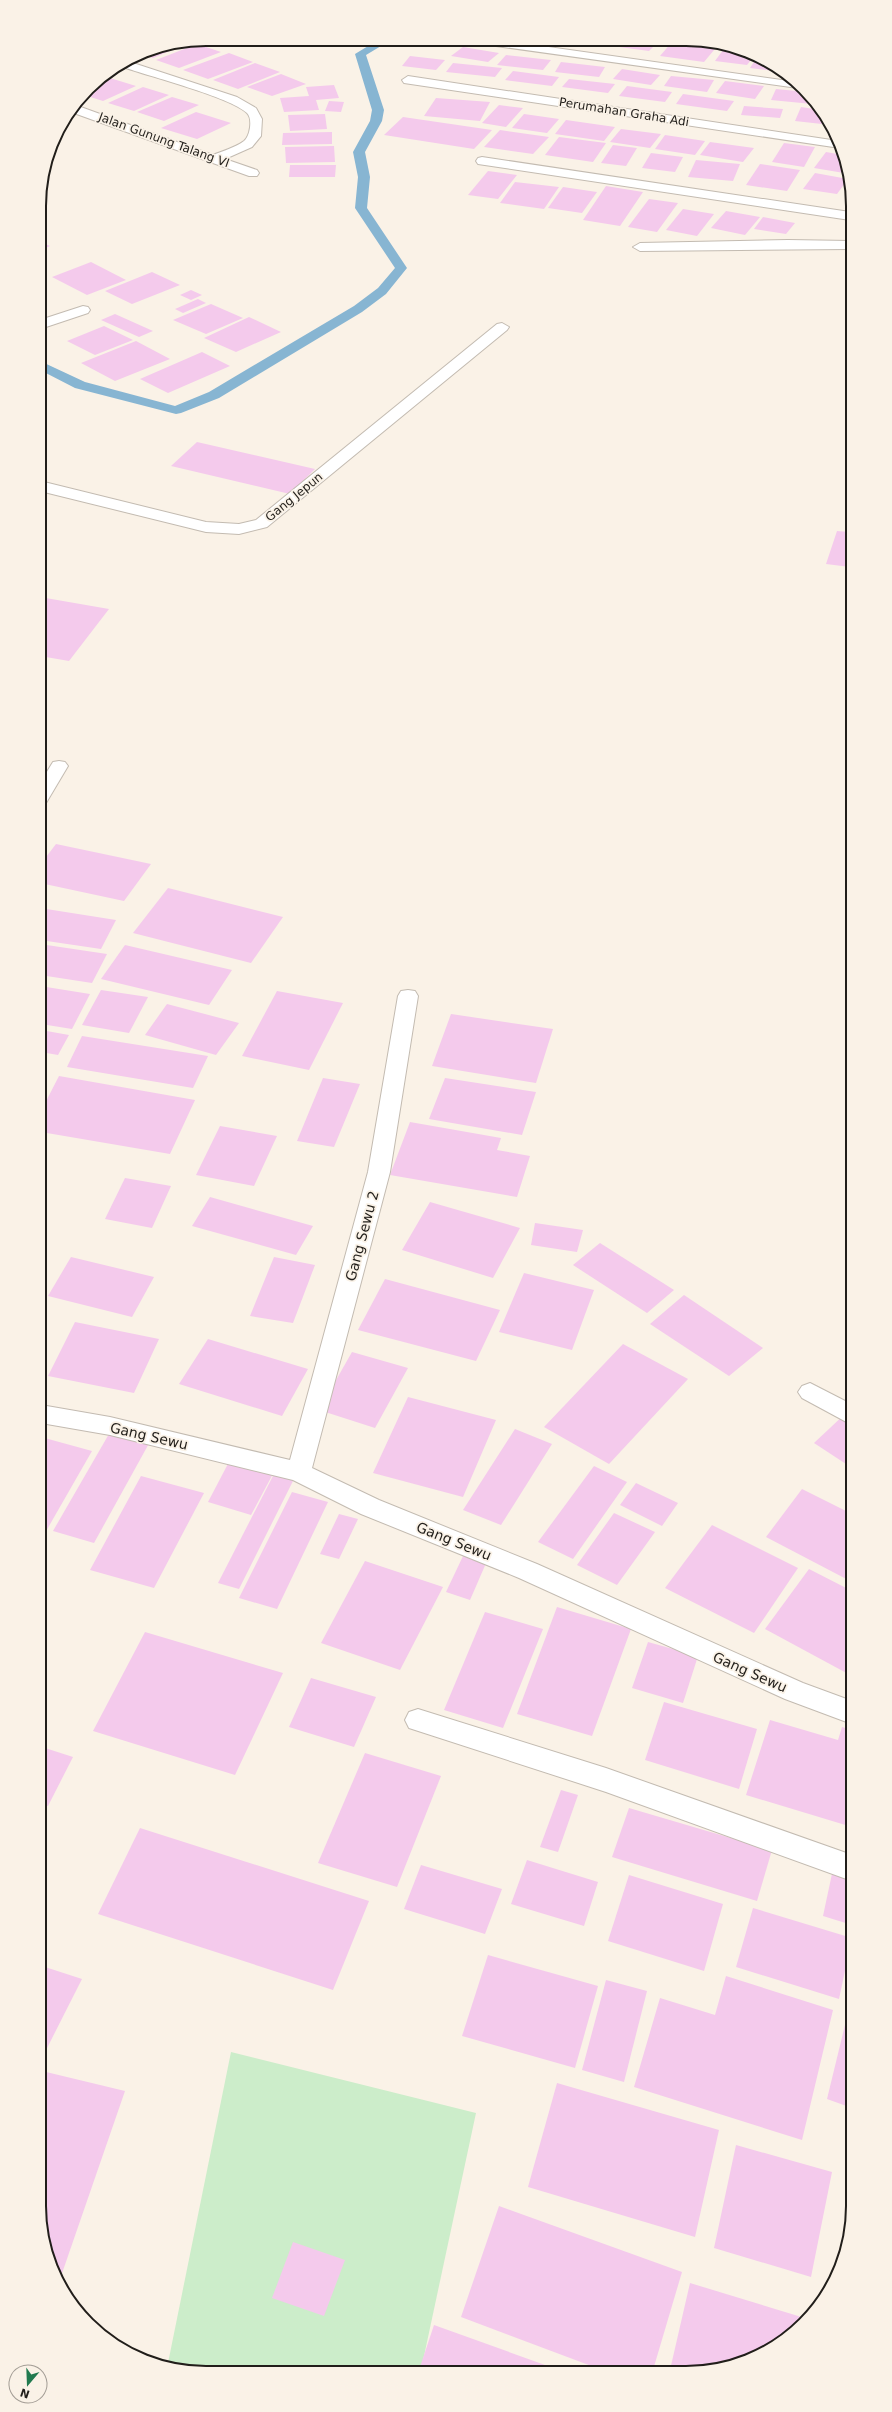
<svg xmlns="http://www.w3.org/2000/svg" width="892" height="2412" font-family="'DejaVu Sans',sans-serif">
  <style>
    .green { fill: #ccedca }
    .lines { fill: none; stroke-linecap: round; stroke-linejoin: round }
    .stream { fill: #87b5d2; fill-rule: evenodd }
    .building { fill: #f4caec }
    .minor-casing { stroke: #c3bbb1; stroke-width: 2 }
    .minor { fill: #fff; fill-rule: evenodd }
    .labels { text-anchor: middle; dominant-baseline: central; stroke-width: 3.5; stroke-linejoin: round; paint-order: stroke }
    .far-street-label { font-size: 12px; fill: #211e1a; stroke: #faf2e7 }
    .street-label { font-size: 14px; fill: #211e1a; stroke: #faf2e7 }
    .rim { fill: none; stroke: #211e1a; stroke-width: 2 }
  </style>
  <rect width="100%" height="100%" fill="#faf2e7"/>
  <polygon class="green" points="231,2052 476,2113 421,2370 174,2370 167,2368"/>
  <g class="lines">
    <polygon class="stream" points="378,40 391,40 366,55 384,110 382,121 365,152 370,177 367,208 407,268 386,294 362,312 219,398 181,413 176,414 75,388 40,370 40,361 85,382 175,406 209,392 354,306 378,288 395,268 355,208 358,177 353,152 370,121 372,110 355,54"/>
  </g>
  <g class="building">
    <polygon points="191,42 153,58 139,54 142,52"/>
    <polygon points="615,42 658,42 649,51 612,46"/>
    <polygon points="672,42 709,42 719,44 704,62 660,56"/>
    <polygon points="197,44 221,52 179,68 156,60"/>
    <polygon points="726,46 732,47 754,56 747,65 715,61"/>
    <polygon points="463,47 499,53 488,62 451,56"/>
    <polygon points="229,53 253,62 208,79 183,70"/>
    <polygon points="506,55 551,60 543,70 497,65"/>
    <polygon points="410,56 445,60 436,70 402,66"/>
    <polygon points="757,57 769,61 783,72 750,68"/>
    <polygon points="561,62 605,67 599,77 555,72"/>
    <polygon points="255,63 280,72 238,89 213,80"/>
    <polygon points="453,63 502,68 495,77 446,72"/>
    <polygon points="622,69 660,75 651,85 613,79"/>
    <polygon points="513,71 559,77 552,86 505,80"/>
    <polygon points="281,74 306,84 272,96 247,87"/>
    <polygon points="671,76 714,80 707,92 664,86"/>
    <polygon points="110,78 136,86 103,101 84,95 92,86"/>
    <polygon points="569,79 615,84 608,93 562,87"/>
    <polygon points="725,81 764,86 755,99 716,93"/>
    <polygon points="334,85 339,98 316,100 319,110 284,112 280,98 309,96 306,87"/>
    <polygon points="627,86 672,92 665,102 619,96"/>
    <polygon points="143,87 169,95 134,111 108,103"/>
    <polygon points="776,89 807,92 814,101 812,104 771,100"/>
    <polygon points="683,94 734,101 727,111 676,104"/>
    <polygon points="172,97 199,105 164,121 137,112"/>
    <polygon points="436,98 490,102 480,121 424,116"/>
    <polygon points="329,101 344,102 341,112 325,111"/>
    <polygon points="499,105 523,108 506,127 482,123"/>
    <polygon points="744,106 783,109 780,118 741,115"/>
    <polygon points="801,107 821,110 831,125 795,121"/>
    <polygon points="196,112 231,123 197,139 161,128"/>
    <polygon points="325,114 327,129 290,131 288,115"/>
    <polygon points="524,114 559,119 547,133 512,128"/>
    <polygon points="403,117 492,130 474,149 384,135"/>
    <polygon points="566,120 615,127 604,141 555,134"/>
    <polygon points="621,129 661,134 650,148 610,142"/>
    <polygon points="500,130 549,137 533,154 484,147"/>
    <polygon points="332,132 332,144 282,145 283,133"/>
    <polygon points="665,135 705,141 695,155 655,149"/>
    <polygon points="559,137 606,143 593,162 545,155"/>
    <polygon points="710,142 754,148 743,162 700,155"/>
    <polygon points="784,143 815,147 804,167 772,162"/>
    <polygon points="613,145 637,148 626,166 601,163"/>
    <polygon points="334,146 335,162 286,163 285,147"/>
    <polygon points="826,152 843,155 850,174 814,168"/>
    <polygon points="651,153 683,157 675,172 642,168"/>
    <polygon points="696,160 740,164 733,181 688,177"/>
    <polygon points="760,164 800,170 787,191 746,185"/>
    <polygon points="290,165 336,165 335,177 289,177"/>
    <polygon points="488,171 517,175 498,199 468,195"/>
    <polygon points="815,173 848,179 837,194 803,189"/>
    <polygon points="515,182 559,187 544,209 500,203"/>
    <polygon points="606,186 643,192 620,226 583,220"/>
    <polygon points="563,187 597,192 582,213 548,208"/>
    <polygon points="649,199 678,203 657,232 628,227"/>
    <polygon points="683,209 714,214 697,236 666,230"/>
    <polygon points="726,211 760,217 745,235 711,228"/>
    <polygon points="763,217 795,223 786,234 754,229"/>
    <polygon points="39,241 50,246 39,251"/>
    <polygon points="91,262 126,280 87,295 52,277"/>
    <polygon points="152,272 180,285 132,304 105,291"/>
    <polygon points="191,290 202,295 191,300 180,295"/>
    <polygon points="198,299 206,303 183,313 175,309"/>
    <polygon points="211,304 243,318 206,334 173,320"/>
    <polygon points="115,314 153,331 139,337 101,320"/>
    <polygon points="249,317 281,332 236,352 204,338"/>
    <polygon points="104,326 133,340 95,355 67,341"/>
    <polygon points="136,341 170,359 115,381 81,363"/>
    <polygon points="202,352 230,366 168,393 140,379"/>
    <polygon points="197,442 315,469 290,494 171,466"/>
    <polygon points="837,531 850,532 850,567 826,564"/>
    <polygon points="40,597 109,609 69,661 40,656"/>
    <polygon points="56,844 151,864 124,901 40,883 40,865"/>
    <polygon points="168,888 283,917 251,963 133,933"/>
    <polygon points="40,908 116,920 101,949 40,940"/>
    <polygon points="40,944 107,954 92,983 40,975"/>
    <polygon points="125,945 232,970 209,1005 101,979"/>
    <polygon points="40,986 90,994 72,1029 41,1024"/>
    <polygon points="101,990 148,997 129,1033 82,1025"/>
    <polygon points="277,991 343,1003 309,1070 242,1056"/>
    <polygon points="167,1004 239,1023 216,1055 145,1035"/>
    <polygon points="451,1014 553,1029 536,1083 432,1066"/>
    <polygon points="41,1030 69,1035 58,1055 41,1052"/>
    <polygon points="82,1036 208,1056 193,1088 67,1067"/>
    <polygon points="59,1076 195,1100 170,1154 41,1132 41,1111"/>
    <polygon points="323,1078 360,1084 334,1147 297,1141"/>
    <polygon points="445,1078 536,1092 522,1135 429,1119"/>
    <polygon points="410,1122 501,1138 497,1150 530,1156 517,1197 390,1175"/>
    <polygon points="220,1126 277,1136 254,1186 196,1175"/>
    <polygon points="125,1178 171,1186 152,1228 105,1219"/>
    <polygon points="210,1197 313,1226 296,1255 192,1226"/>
    <polygon points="430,1202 520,1228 493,1278 402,1250"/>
    <polygon points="535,1223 583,1230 577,1252 531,1245"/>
    <polygon points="600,1243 674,1290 647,1313 573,1265"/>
    <polygon points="71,1257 154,1277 132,1317 48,1296"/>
    <polygon points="274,1257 315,1265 293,1323 250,1316"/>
    <polygon points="524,1273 594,1290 572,1350 499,1332"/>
    <polygon points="385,1279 500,1310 476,1361 358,1330"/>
    <polygon points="684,1295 763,1348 729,1376 650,1324"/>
    <polygon points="75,1322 159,1339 134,1393 48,1376"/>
    <polygon points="208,1339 308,1369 282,1416 179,1384"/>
    <polygon points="623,1344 688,1379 609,1464 544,1427"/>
    <polygon points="352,1352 408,1368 375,1428 319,1410"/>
    <polygon points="408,1397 496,1420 463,1497 373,1473"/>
    <polygon points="846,1413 852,1416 852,1458 846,1464 814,1443"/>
    <polygon points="113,1427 152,1438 94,1543 53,1531"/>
    <polygon points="515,1429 552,1444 501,1525 463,1510"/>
    <polygon points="41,1437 92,1451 45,1533 41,1532"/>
    <polygon points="231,1458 275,1470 251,1515 208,1502"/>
    <polygon points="852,1465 852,1476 845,1472"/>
    <polygon points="594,1466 627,1482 573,1559 538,1542"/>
    <polygon points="275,1472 295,1477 239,1589 218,1583"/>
    <polygon points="141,1476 204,1493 154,1588 90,1570"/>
    <polygon points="636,1483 678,1503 662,1526 620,1505"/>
    <polygon points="802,1489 852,1514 852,1582 766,1537"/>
    <polygon points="292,1492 328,1502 277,1609 239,1598"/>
    <polygon points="614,1513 655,1532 617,1585 577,1565"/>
    <polygon points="339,1514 358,1519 339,1559 320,1554"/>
    <polygon points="712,1525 798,1568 754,1633 665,1588"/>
    <polygon points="464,1554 487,1561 470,1600 446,1592"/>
    <polygon points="365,1561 443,1587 400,1670 321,1643"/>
    <polygon points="809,1569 852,1591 852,1676 765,1629"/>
    <polygon points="557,1607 631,1629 592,1736 517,1714"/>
    <polygon points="485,1612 543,1629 503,1728 444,1710"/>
    <polygon points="145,1632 283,1673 235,1775 93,1731"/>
    <polygon points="648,1642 698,1656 683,1703 632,1688"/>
    <polygon points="311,1678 376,1697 354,1747 289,1727"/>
    <polygon points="664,1702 757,1729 739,1789 645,1760"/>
    <polygon points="770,1720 838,1740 842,1727 852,1730 852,1827 746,1795"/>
    <polygon points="42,1747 73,1757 48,1806 42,1804"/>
    <polygon points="365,1753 441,1776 397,1887 318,1863"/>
    <polygon points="561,1790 578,1795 558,1852 540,1847"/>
    <polygon points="629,1808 772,1850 757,1901 612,1857"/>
    <polygon points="140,1828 369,1901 333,1990 98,1914"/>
    <polygon points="527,1860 598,1882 584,1926 511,1904"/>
    <polygon points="421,1865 502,1889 485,1934 404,1909"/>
    <polygon points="833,1869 852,1874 852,1925 823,1916"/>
    <polygon points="629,1875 723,1904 704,1971 608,1941"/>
    <polygon points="753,1908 852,1938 839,1999 736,1967"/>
    <polygon points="488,1955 598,1986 575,2068 462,2036"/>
    <polygon points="42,1966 82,1979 42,2058"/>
    <polygon points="726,1976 833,2010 802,2140 634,2087 660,1998 715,2015"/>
    <polygon points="606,1980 647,1991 624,2082 582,2070"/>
    <polygon points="852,1996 852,2108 827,2099"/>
    <polygon points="42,2071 125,2091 59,2282 42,2239"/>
    <polygon points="557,2083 719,2130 695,2237 528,2187"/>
    <polygon points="736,2145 832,2172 811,2277 714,2248"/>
    <polygon points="499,2206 682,2272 653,2370 602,2370 461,2317"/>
    <polygon points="293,2242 345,2260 324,2316 272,2298"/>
    <polygon points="690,2283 808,2319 770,2351 719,2370 670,2370"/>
    <polygon points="434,2325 559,2370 419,2370"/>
  </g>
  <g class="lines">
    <g class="minor-casing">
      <g id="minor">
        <polygon points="476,41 506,41 796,82 805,89 482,44"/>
        <path d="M127 61 237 97 256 108 262 119 261 136 252 147 225 159 257 170 259 173 257 176H249L71 112 78 106 213 155C223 151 236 147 244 141 250 136 253 119 247 113 230 97 148 76 123 67L121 65Z"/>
        <polygon points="408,76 838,141 840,148 404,83 402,80"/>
        <polygon points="482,157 850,212 850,220 478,164 476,161 478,158"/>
        <polygon points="788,240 850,241 850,249 640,251 633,247 640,243"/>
        <polygon points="83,306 88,307 90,310 88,313 40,329 40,320"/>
        <polygon points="502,323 509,327 507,330 267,527 239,534 206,532 40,491 40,481 206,522 239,524 256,520 497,324"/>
        <polygon points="59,761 65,762 68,766 46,803 40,804 40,783 53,762"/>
        <polygon points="408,990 415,991 418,996 390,1172 312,1468 379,1500 537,1564 803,1683 852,1701 852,1724 785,1699 519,1578 361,1514 293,1480 110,1435 41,1423 41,1405 110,1417 290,1460 368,1172 398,996 401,991"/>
        <polygon points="810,1383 851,1404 852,1425 802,1398 798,1392 802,1386"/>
        <polygon points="418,1709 606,1768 852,1855 852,1881 606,1792 409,1728 405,1720 409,1712"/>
      </g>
    </g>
    <use href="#minor" class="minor"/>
  </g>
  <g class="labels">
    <g class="far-street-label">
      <text transform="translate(624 112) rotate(9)">Perumahan Graha Adi</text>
      <text transform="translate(164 140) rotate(20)">Jalan Gunung Talang VI</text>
      <text transform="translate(294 497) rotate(-39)">Gang Jepun</text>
    </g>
    <g class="street-label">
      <text transform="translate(362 1236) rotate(-75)">Gang Sewu 2</text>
      <text transform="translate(149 1436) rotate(13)">Gang Sewu</text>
      <text transform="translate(454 1541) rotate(22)">Gang Sewu</text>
      <text transform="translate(750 1672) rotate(24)">Gang Sewu</text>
    </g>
  </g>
  <path d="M0 0H892V2412H0ZM206 46H686A160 160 0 0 1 846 206V2206A160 160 0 0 1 686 2366H206A160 160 0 0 1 46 2206V206A160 160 0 0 1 206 46Z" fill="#faf2e7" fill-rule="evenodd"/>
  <path class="rim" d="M206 46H686A160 160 0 0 1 846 206V2206A160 160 0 0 1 686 2366H206A160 160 0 0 1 46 2206V206A160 160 0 0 1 206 46Z"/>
  <g transform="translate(28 2384) rotate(199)"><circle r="19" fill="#faf2e7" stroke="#a39d95"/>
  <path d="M0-3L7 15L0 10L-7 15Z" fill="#217a4f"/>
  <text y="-6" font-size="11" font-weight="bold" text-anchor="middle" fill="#211e1a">N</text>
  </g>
</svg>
